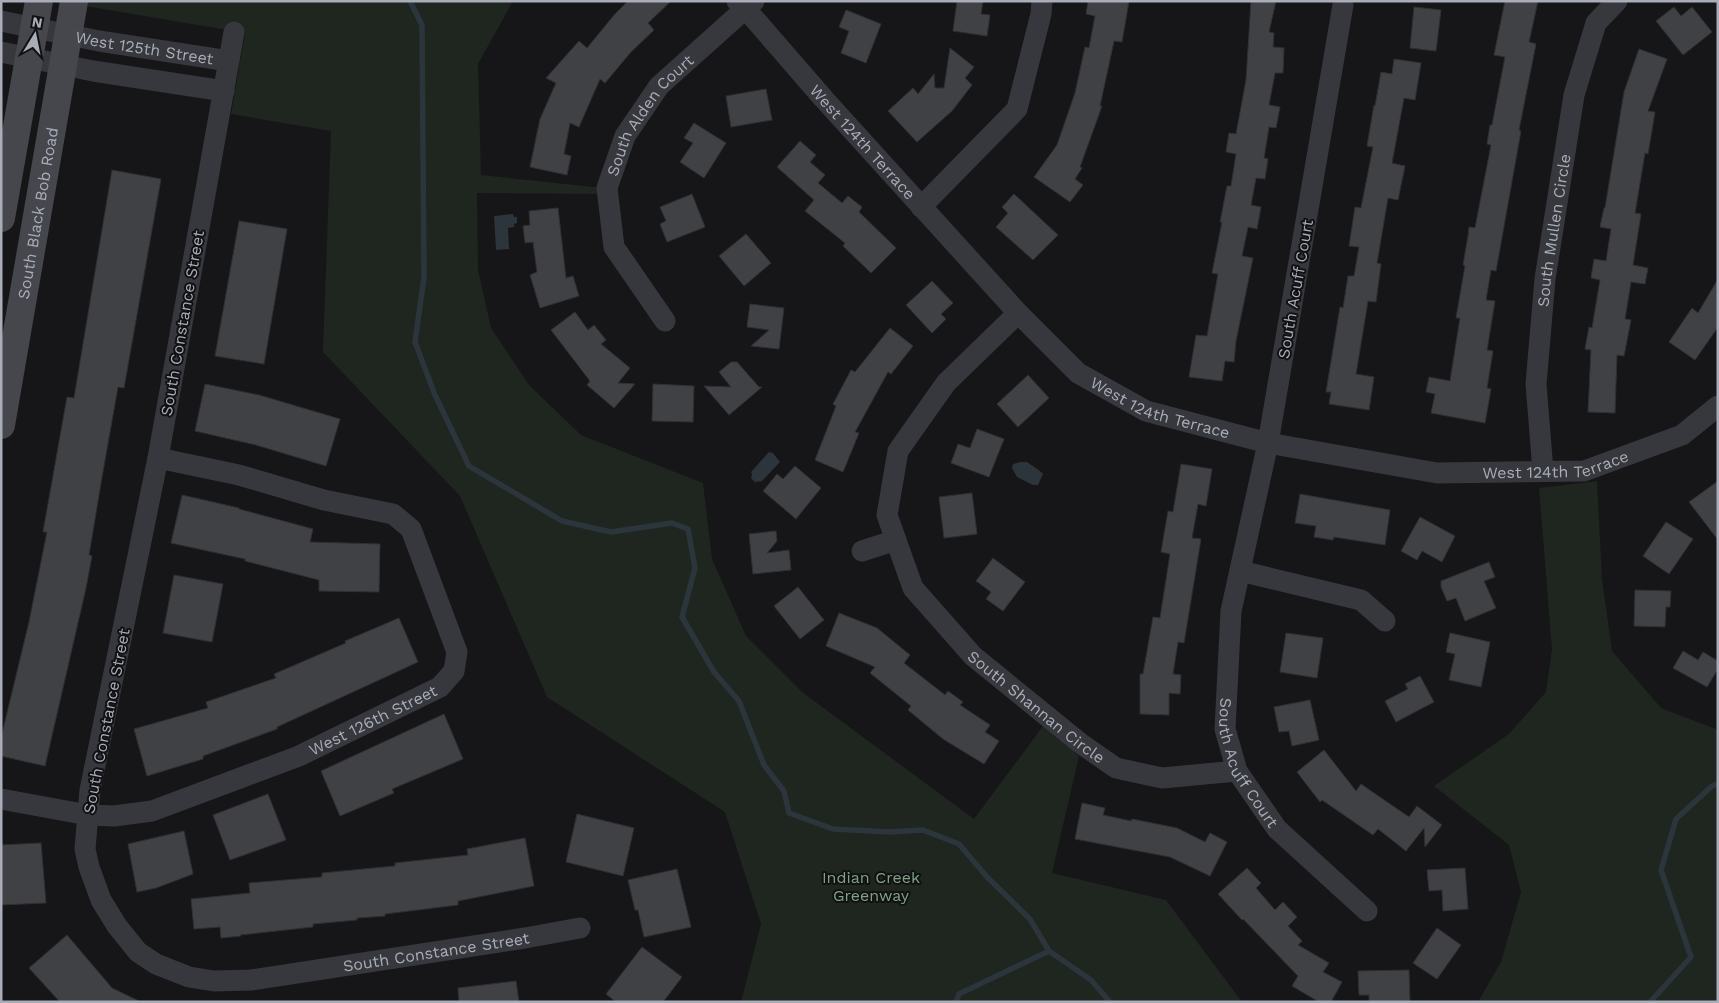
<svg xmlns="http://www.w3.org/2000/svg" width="1719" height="1003" font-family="'Work Sans',sans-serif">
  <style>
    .green { fill: #1e261f }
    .water { fill: #2c353c }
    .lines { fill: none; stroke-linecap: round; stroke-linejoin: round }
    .stream { stroke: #2c353c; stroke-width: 5.5 }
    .building { fill: #404145; stroke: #303034 }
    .minor { stroke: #37383d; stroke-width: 21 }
    .secondary { stroke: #45474d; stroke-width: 28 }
    .labels { text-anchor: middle; stroke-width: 4; stroke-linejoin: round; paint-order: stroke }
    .street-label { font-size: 16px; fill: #a8adb8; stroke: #111113 }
    .park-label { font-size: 16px; fill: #7fa381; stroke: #111113 }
  </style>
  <rect width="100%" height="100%" fill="#161618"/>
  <g class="green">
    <path d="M86,1H513L478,64L481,175L603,188V194L477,193L478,270L491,328L529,385L581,435L703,483L712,559L746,636L802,692L974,819L1043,726L1079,756L1052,873L1166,900L1242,1002H741L761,924L725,812L547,697L460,496L323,352L331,131L231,114L245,33L85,6Z"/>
    <path d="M1597,481L1602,579L1612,651L1661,708L1718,730V1002H1478L1501,962L1521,892L1509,845L1434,786L1509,734L1546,692L1552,649L1539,488Z"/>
  </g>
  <g class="water">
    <path d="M513,214L514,217H517V223L514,224V227L508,228L509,249L496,250L494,216Z"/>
    <path d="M769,452L773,453L780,462L762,481L755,482L751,478L752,475L751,472Z"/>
    <path d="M1021,462H1027C1031,465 1041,471 1043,474L1038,485H1033L1017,477L1012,468L1013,464Z"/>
  </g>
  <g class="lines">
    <g class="stream">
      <path d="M410,1L422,25L424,277L415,342L435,395L469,466L562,521L611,532L672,523L688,529L695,568L682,617L714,672L739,701L764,765L784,791L789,813L833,829L891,832L923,830L959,844L987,877L1030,919L1049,951"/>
      <path d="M956,1002L959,994L1049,951L1091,980L1110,1002"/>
      <path d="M1650,1002L1691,957L1661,870L1676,819L1712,786L1718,784"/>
    </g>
  </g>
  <g class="building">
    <path d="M628,1H671L648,23L654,30L631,52L605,83L600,79L579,127L570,123L564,154L571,156L567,175L530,167L540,119L556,83L546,78L579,41L587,48L615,14Z"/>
    <path d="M957,1H983L981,14L990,15L987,36L953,31Z"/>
    <path d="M1088,1H1129L1122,42L1114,41L1100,106H1102L1080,167L1082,168L1075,179L1083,185L1070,202L1034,177L1057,145L1075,93L1085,47L1089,48L1095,16L1086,14Z"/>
    <path d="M1251,1H1276L1269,32L1274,33L1273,47L1284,48L1283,73H1275L1269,105L1280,107L1276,128L1269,127L1264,158L1268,159L1265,179L1256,178L1251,205L1261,207L1257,229L1248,227L1242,256L1253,258L1236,341L1234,362L1225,361L1222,381L1189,377L1196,335L1207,336L1218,274L1212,273L1222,222H1220L1227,186H1231L1236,154L1226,152L1229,133L1236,134L1246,80Z"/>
    <path d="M1505,1H1538L1529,42L1536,44L1519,130L1521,131L1496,271L1491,270L1486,300L1495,301L1487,350L1493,351L1487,388L1491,389L1485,423L1431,413L1435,394L1426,392L1429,377L1450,381L1460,318H1456L1465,266L1463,265L1468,236L1469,227L1475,228L1491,145L1487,144L1490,125H1492L1505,57L1494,55Z"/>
    <path d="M1414,7L1441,10L1436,51L1410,48Z"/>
    <path d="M1674,7L1681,16L1692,7L1712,32L1683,55L1656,21Z"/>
    <path d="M846,10L881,24L866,63L841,53L849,31L839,27Z"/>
    <path d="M950,48L974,67L965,78L972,85L952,111L917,142L888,111L913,88L918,94L934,74L935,88H944Z"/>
    <path d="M1639,49L1667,59L1648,111L1655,112L1648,154L1645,153L1635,213L1641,214L1633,265L1648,268L1645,284L1631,282L1625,319L1631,320L1624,356L1617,355L1615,413L1588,412L1591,350L1585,349L1589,327L1592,328L1600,280L1591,278L1594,259L1606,261L1611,229L1600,227L1604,208H1605L1624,92Z"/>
    <path d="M1394,59L1421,63L1415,100L1404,98L1392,163L1405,166L1398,200L1388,198L1377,263L1381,264L1376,302L1368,301L1356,374L1374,377L1369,410L1329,404L1331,392H1326L1340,307L1343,308L1348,276H1354L1359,247L1349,246L1355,207L1361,208L1373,147L1367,146L1374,105L1375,106L1381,72L1392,74Z"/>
    <path d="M766,89L772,120L731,127L726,96Z"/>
    <path d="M694,123L726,143L704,178L680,162L693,143L684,138Z"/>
    <path d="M800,141L816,155L810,162L825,175L818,183L842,203L848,196L862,207L859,212L896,248L871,273L843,246L845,243L805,211L814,200L777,167Z"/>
    <path d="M112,170L161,179L124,388L118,387L102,477L89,555L92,556L86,588L45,766L1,756V738L29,622L47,532H43L67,397L74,398Z"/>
    <path d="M692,194L705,227L667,242L660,224L666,221L660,207Z"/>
    <path d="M1014,194L1058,235L1033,260L996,227L1008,213L1002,207Z"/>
    <path d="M558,208L566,278L573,276L579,296L540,308L530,275L537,272L533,242L525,243L523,226L530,225L529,211Z"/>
    <path d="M239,221L287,229L264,364L215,356Z"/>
    <path d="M746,234L771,263L744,286L719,256Z"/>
    <path d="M1718,279V327L1695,360L1669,342L1692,308L1698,313Z"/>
    <path d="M932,281L953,303L941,314L946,319L932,333L906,305Z"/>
    <path d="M750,304L784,308L779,349L751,346L769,330L747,327Z"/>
    <path d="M575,312L588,330L594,325L606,340L601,344L630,368L618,383L635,384L614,408L587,385L590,381L551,330Z"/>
    <path d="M890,328L913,346L891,374L888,372L855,432L859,433L843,472L815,460L836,406L833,404L851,370L855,372Z"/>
    <path d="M731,362H737L759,387H762L729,415L704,386L731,387L719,372Z"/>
    <path d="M1028,375L1049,398L1018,427L997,404Z"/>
    <path d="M205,384L259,395L340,419L326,466L256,445L195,431Z"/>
    <path d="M653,384L694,386L693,422L652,421Z"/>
    <path d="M977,429L1004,439L989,477L951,463L958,444L970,448Z"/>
    <path d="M1181,464L1212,469L1206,506L1198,504L1192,538L1201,539L1184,643L1178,642L1173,674L1181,675L1180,694L1169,693V715L1140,714V674H1143L1153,617L1160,618L1170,554L1161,552L1168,511L1173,512Z"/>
    <path d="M795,466L821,488L796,519L763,491L777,474L783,479Z"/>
    <path d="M1718,481V540L1689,502Z"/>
    <path d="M972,493L977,534L944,538L939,497Z"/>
    <path d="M1300,494L1390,510L1385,545L1334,537L1333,540L1314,537L1316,526L1295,523Z"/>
    <path d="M182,495L239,508V509L313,529L310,542L380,544L379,592L319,591V580L245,561V559L171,543Z"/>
    <path d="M1420,517L1455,536L1442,562L1422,551L1417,560L1401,551Z"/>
    <path d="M1666,522L1693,539L1669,574L1643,556Z"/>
    <path d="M776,531L777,541L767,553L789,550L791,570L753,574L749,534Z"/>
    <path d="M993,558L1025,582L1003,611L986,599L991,592L976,581Z"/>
    <path d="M1489,562L1495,577L1484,581L1496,608L1465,621L1456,598L1447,601L1441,587V581Z"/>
    <path d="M174,575L223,584L212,642L163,633Z"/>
    <path d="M798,587L824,620L800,639L774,606Z"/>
    <path d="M1635,590L1671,591L1670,607H1666L1665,627L1634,626Z"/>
    <path d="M839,613L877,628L910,655L904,663L945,695L948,691L963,702L960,705L990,725L985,732L999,741L984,764L943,739L908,710L911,706L870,673L875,667L826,646Z"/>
    <path d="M399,618L418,662L277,727V729L203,756V759L147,776L134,729L208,708L206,702L276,678L274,674L346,643L345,641Z"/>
    <path d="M1286,633L1323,638L1317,678L1280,672Z"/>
    <path d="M1450,633L1490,642L1481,687L1449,680L1455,654L1446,652Z"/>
    <path d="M1683,651L1698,660L1703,652L1718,661V669L1707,687L1673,668Z"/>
    <path d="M1420,676L1434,702L1396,722L1385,701L1408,689L1405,684Z"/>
    <path d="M1310,700L1319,740L1292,746L1289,731L1279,732L1274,707Z"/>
    <path d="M444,714L463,759L392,789L394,793L340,816L321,771Z"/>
    <path d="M1324,750L1356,791L1361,784L1409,817L1417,806L1442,825L1425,847L1424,828L1406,851L1378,829L1373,835L1322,800L1320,802L1297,772Z"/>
    <path d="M268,794L286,840L230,860L213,815Z"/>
    <path d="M1082,803L1105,808L1103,815L1131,821L1132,819L1177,828L1205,842L1210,833L1227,842L1210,876L1170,857L1075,839Z"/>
    <path d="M577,814L634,828L623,876L566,862Z"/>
    <path d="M184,831L193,874L156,888L137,892L128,844Z"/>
    <path d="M525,838L534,886L458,901V905L385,914V916L357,918V920L313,924V927L240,935L241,936L221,938L220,927L194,929L191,899L250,893L249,883L322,877V873L395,866V863L468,855L467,849Z"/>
    <path d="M41,843L46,903L1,905V845Z"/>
    <path d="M1247,868L1261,883L1256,888L1275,910L1283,902L1297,917L1288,926L1302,941L1298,945L1329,963L1323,972L1342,982L1331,1002H1319L1292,986L1298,976L1243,919L1242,920L1218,894Z"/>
    <path d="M1465,868L1468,909L1443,911L1442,890L1429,891L1427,870Z"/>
    <path d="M677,869L691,927L644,937L638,910H635L628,880Z"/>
    <path d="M1437,928L1461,945L1437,979L1413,963Z"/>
    <path d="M67,935L112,988L141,1002H60L29,968Z"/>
    <path d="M642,947L682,977L663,1002H616L606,994Z"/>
    <path d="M1409,970L1410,1002H1369V995H1359L1358,971Z"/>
    <path d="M516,981L519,1002H459L458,988Z"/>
  </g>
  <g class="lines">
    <g class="minor">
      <path id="s1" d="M737,1L745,8L823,98L1018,313L1078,373L1146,411L1268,443L1437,473L1584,471L1682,435L1718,406"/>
      <path id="s2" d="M1343,5L1268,443L1231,611L1225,729L1237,771L1277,829L1367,911"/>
      <path id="s3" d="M1,21L99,41L229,61"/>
      <path id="s4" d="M234,32L158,458L90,790L85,849L89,867L101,900L117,926L138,952L156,964L189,977L214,981L251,980L525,938L580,928"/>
      <path d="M1,52L93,71L224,91"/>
      <path d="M921,207L1017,109L1041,14L1042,1"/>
      <path id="s5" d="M1018,313L946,383L898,451L887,515L913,588L973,656L1080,743L1116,768L1162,778L1237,771"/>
      <path id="s6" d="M665,321L614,247L607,188L625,136L659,86L754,1"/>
      <path id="s7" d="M1543,471L1536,384L1545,279L1574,95L1596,23L1617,1"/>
      <path d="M862,551L896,540"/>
      <path d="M1240,571L1361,600L1385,621"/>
      <path id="s8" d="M1,799L88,815L114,816L152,811L299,756L440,687L454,671L457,652L411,529L393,514L324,500L239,475L158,458"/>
    </g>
    <g class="secondary">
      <path d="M1,218L39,1"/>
      <path id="s9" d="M1,425L74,1"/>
    </g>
  </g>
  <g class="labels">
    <g class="street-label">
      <text dy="6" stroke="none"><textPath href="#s3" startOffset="146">West 125th Street</textPath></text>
      <text dy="6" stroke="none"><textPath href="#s6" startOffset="235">South Alden Court</textPath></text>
      <text dy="6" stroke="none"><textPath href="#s1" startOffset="189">West 124th Terrace</textPath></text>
      <text dy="6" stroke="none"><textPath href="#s9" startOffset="215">South Black Bob Road</textPath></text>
      <text dy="6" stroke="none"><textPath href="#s7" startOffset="242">South Mullen Circle</textPath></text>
      <text transform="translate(1295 289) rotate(-80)" y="6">South Acuff Court</text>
      <text transform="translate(182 323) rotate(-80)" y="6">South Constance Street</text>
      <text dy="6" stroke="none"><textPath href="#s1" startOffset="595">West 124th Terrace</textPath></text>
      <text dy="6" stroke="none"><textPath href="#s1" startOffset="1000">West 124th Terrace</textPath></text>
      <text dy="6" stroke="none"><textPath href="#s5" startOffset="498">South Shannan Circle</textPath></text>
      <text dy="6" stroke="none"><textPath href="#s8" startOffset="392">West 126th Street</textPath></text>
      <text transform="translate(106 721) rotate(-79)" y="6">South Constance Street</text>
      <text dy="6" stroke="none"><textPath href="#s2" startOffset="774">South Acuff Court</textPath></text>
      <text dy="6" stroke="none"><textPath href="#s4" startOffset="1255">South Constance Street</textPath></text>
    </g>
    <g class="park-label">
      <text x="871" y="883">Indian Creek<tspan x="871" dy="18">Greenway</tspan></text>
    </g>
  </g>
  <rect width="1719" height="1003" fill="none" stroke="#a8adb8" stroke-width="5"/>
  <g transform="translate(35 35) rotate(10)" stroke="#111113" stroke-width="4" paint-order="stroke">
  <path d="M0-4L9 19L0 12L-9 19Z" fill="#a8adb8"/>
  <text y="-8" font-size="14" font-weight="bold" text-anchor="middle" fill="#a8adb8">N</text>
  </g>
</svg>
